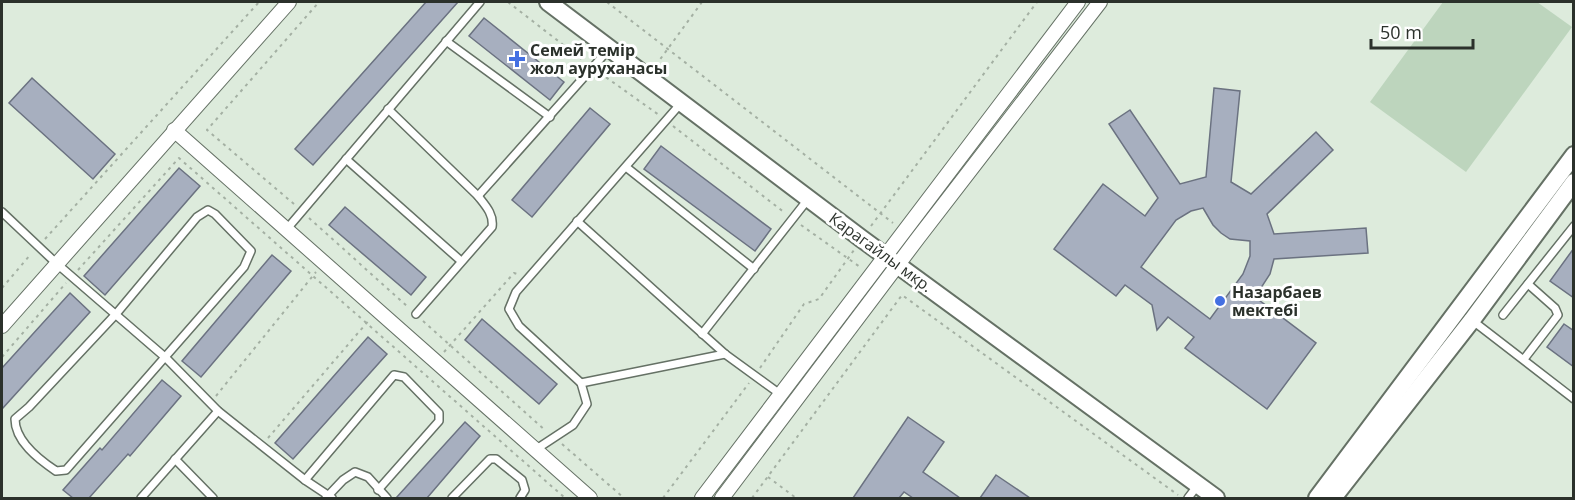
<svg xmlns="http://www.w3.org/2000/svg" width="1575" height="500" font-family="'Open Sans',sans-serif">
  <style>
    .green { fill: #bdd5bd }
    .building { fill: #a7afbf; stroke: #6b7281; stroke-width: 1.5; fill-rule: evenodd }
    .lines { fill: none; stroke-linecap: round; stroke-linejoin: round }
    .service-casing { stroke: #657165; stroke-width: 10 }
    .minor-casing { stroke: #657165; stroke-width: 16 }
    .tertiary-casing { stroke: #657165; stroke-width: 20 }
    .path { stroke: #a4b0a3; stroke-width: 2; stroke-dasharray: 3 4.5; stroke-linecap: butt }
    .service { stroke: #fff; stroke-width: 7 }
    .minor { stroke: #fff; stroke-width: 14 }
    .tertiary { stroke: #fff; stroke-width: 16 }
    .poi-dot { fill: #4470e2; stroke: #fff; stroke-width: 2 }
    .labels { text-anchor: middle; stroke-width: 6; stroke-linejoin: round; paint-order: stroke }
    .poi-label { font-size: 16px; font-weight: bold; fill: #2b312b; stroke: #fff; text-anchor: start }
    .street-label { font-size: 16px; fill: #2b312b; stroke: #fff }
  </style>
  <rect width="100%" height="100%" fill="#ddebdc"/>
  <path class="green" d="M1443,2H1537L1572,27L1466,172L1370,102Z"/>
  <g class="building">
    <path d="M426,2H458L313,165L295,149Z"/>
    <path d="M484,18L564,82L550,100L469,36Z"/>
    <path d="M32,78L115,154L93,179L9,103Z"/>
    <path d="M1214,88L1240,91L1231,182L1251,194L1316,132L1333,150L1267,214L1274,234L1366,228L1368,253L1274,259L1270,274L1255,297L1316,343L1267,409L1185,348L1194,337L1168,317L1157,330L1152,305L1125,285L1116,296L1054,249L1103,184L1145,216L1158,198L1109,124L1130,110L1180,184L1206,177ZM1203,208L1213,225L1221,233L1230,239L1250,241V256L1243,274L1210,319L1141,267L1176,220L1191,211Z"/>
    <path d="M590,108L610,124L532,217L512,200Z"/>
    <path d="M661,146L771,229L755,251L644,169Z"/>
    <path d="M179,168L200,186L105,295L84,276Z"/>
    <path d="M345,207L426,277L411,295L329,225Z"/>
    <path d="M1574,248V298L1550,281Z"/>
    <path d="M272,255L291,271L201,377L182,361Z"/>
    <path d="M70,293L90,312L2,409V368Z"/>
    <path d="M482,319L557,384L539,404L465,340Z"/>
    <path d="M1564,324L1574,331V367L1547,347Z"/>
    <path d="M368,337L387,354L293,459L275,443Z"/>
    <path d="M162,380L181,396L130,456L128,454L89,498H73L63,490L100,448L102,450Z"/>
    <path d="M908,417L944,442L923,472L960,498H913L904,492L899,498H853Z"/>
    <path d="M465,422L480,436L427,498H396Z"/>
    <path d="M996,475L1030,498H980Z"/>
  </g>
  <g class="lines">
    <defs>
      <g id="service">
        <path d="M446,41L550,117"/>
        <path d="M682,102L516,292L509,309L519,326L581,383L725,354"/>
        <path d="M388,109L478,196C485,205 494,214 492,227L416,314"/>
        <path d="M346,159L461,261"/>
        <path d="M626,167L754,269"/>
        <path d="M478,196L610,48"/>
        <path d="M208,210L215,214L251,251L244,267L66,470L56,471C38,459 15,441 15,419L29,407L116,314L197,217Z"/>
        <path d="M2,212L56,263L166,358L218,411L305,480L332,498"/>
        <path d="M577,221L725,354L780,394"/>
        <path d="M286,230L480,2"/>
        <path d="M1503,315L1574,226"/>
        <path d="M1473,321L1574,399"/>
        <path d="M702,334L809,198"/>
        <path d="M1524,359L1558,315L1555,308L1528,284"/>
        <path d="M535,450L573,425L587,404L581,383"/>
        <path d="M175,459L213,498"/>
        <path d="M305,480L394,375L404,377L439,413V421L378,490"/>
        <path d="M141,498L218,411"/>
        <path d="M326,498L343,480L355,472L368,477L387,498"/>
        <path d="M452,498L490,459H496L522,480L525,490L520,498"/>
        <path d="M1188,498L1198,485"/>
      </g>
      <g id="minor">
        <path d="M174,130L590,498"/>
        <path d="M2,326L289,2"/>
        <path d="M702,498L1078,2"/>
        <path d="M722,498L918,238L1100,2"/>
      </g>
      <g id="tertiary">
        <path d="M548,2L862,239L1216,498"/>
        <path d="M1317,498L1574,155"/>
        <path d="M1333,498L1472,320L1574,182"/>
      </g>
    </defs>
    <use href="#service" class="service-casing"/>
    <use href="#minor" class="minor-casing"/>
    <use href="#tertiary" class="tertiary-casing"/>
    <g class="path">
      <path d="M508,2L584,61"/>
      <path d="M607,2L893,223"/>
      <path d="M656,65L702,2"/>
      <path d="M600,73L659,115"/>
      <path d="M673,126L785,213"/>
      <path d="M294,204L207,130L319,2"/>
      <path d="M309,218L408,307"/>
      <path d="M801,225L860,267"/>
      <path d="M871,226L1037,2"/>
      <path d="M45,239L259,2"/>
      <path d="M78,270L179,158L565,498"/>
      <path d="M2,288L31,254"/>
      <path d="M423,321L546,431"/>
      <path d="M444,352L514,273L517,274"/>
      <path d="M2,357L66,283"/>
      <path d="M760,368L804,304L819,299L854,250"/>
      <path d="M216,396L316,272"/>
      <path d="M268,438L370,319"/>
      <path d="M562,444L624,498"/>
      <path d="M768,477L796,498"/>
      <path d="M663,498L749,383"/>
      <path d="M752,498L902,295L1178,495"/>
    </g>
    <use href="#service" class="service"/>
    <use href="#minor" class="minor"/>
    <use href="#tertiary" class="tertiary"/>
  </g>
  <g class="poi-dot">
    <path d="M514 50h6v6h6v6h-6v6h-6v-6h-6v-6h6z"/>
    <circle cx="1220" cy="301" r="6"/>
  </g>
  <g class="labels">
    <g class="poi-label">
      <text x="530" y="56">Семей темір<tspan x="530" dy="18">жол ауруханасы</tspan></text>
      <text x="1232" y="298">Назарбаев<tspan x="1232" dy="18">мектебі</tspan></text>
    </g>
    <g class="street-label">
      <text transform="translate(881 252) rotate(36)" y="6">Карагайлы мкр.</text>
    </g>
  </g>
  <rect width="1575" height="500" fill="none" stroke="#2b312b" stroke-width="6"/>
  <path d="M1371 39v9h102v-9" fill="none" stroke="#2b312b" stroke-width="3"/>
  <text x="1380" y="39" font-size="18" fill="#2b312b" stroke="#ffffff" stroke-width="4.5" paint-order="stroke">50 m</text>
</svg>
